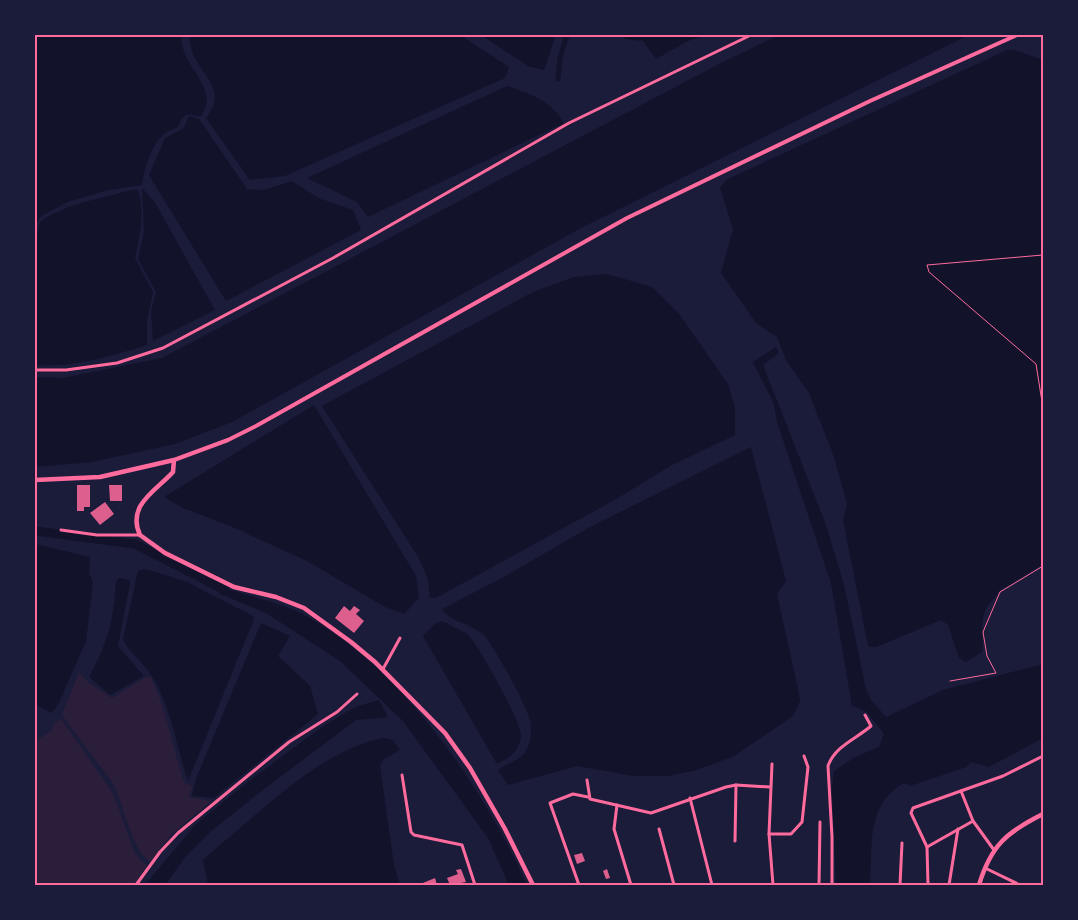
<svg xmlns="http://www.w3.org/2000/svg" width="1078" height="920" font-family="'Source Sans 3',sans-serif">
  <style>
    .green { fill: #2a1e3b }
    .water { fill: #12122b }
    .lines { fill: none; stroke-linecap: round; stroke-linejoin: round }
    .canal { stroke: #12122b; stroke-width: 5 }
    .river { stroke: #12122b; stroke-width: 9 }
    .building { fill: #dd5f8e }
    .path { stroke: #ff6b9d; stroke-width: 1 }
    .minor { stroke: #ff6b9d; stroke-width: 3 }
    .tertiary { stroke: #ff6b9d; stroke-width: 4 }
    .secondary { stroke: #ff6b9d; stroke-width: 4.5 }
    .neatline { fill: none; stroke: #ff6b9d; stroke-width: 2 }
  </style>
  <rect width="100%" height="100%" fill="#1b1b3a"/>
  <g class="green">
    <path d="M79,672L90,684L112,698L146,677H151L162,704L183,780L186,784L193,786L189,797L211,801L171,835L150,862C128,843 126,807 112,782L62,715Z"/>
    <path d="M61,719L113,793L135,854L147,866L134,885H35V742L52,730L55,722Z"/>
  </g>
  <g class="water">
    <path d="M35,35H182C177,65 223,88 201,116C182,114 186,112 177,128C154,132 145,165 142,185L109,190L70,201L41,216L35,226Z"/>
    <path d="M189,35H460L509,67L505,78L285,176L250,180L206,118C229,90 201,76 192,51C190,46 190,40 189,35Z"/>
    <path d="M481,35H556L544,70L528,66Z"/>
    <path d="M624,35H705L688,41L656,59L643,41L625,39Z"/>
    <path d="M779,35H969L581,228L232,422L175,444L92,462L35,467V377L63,378L162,358L719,64Z"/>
    <path d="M1007,50H1015L1043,60V564L999,591C996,598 991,601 987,607C979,621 984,637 982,652L966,662L959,658L948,625L941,620L876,647L868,646L843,520L847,504L834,457L809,393L786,360L777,337L756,323L721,273L733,229L720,188L726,180Z"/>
    <path d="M507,86C531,94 551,101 564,123L368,217L357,202L307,178Z"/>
    <path d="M189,116L199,119L247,189L264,190L292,181L318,198L353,210L361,230L226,301L149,175L165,138L184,128Z"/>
    <path d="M142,188L154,201L215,310L153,341L151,312L156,292L138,259L144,231Z"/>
    <path d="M130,190H138C145,212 140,236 135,258L153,292L147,321V345C112,356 72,368 35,365V242L40,222C68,202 99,200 130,190Z"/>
    <path d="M607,274L652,287L679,314L728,384L735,408V435L670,466L618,498L436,598H430L428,580L420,560L322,406L533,292L574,277Z"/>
    <path d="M776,347L779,353L763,365L826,525L844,585L866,689L871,700L886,717L943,690L1043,664V738L989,767L971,762L966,767L910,786L903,783C865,807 873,846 870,885H836L832,790L834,771L855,757L879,747L884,734L867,712L852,706L831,583L777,422L774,404L753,362Z"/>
    <path d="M314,405L416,576L419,598L404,614L383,606L309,562L235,528L183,508L164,497Z"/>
    <path d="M751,447L786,581L777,594L799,694L800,701L793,716L734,756L697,770L668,776H634L577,766L508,785L498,770C507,763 520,761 526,750C531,743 532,729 530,720C527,706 494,646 484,635C472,624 450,622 442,609L500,579L590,527Z"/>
    <path d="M35,544L90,557L89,573L93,582L86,641L58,705L51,713L35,704Z"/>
    <path d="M146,569L187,582L253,616L254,619L188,781C176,745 171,704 149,672C141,660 129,653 123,639L138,571Z"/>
    <path d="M119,578L129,580L130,583L118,646L144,676L110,695L89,677C109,640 113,622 116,581Z"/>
    <path d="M214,584C246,597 280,601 310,618C404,671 484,789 527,885H509L488,838L403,721L340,661L266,613L220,594Z"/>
    <path d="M442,621C450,625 459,629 467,634C477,642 522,723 521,736C519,751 510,758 497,764L423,636L436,623Z"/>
    <path d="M261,623L290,636L278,656L310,686L318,714L214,798L192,796L195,781Z"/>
    <path d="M379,700L388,717L356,720L268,786L210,832L185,857L165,885H145L196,824L253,778L322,727L355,707Z"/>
    <path d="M382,738L393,740L400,750L384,759L380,766L394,865L400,885H208L203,860L214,850C263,810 319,752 382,738Z"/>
  </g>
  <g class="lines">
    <path class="canal" d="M558,79L560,58L567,35"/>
    <path class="river" d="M35,531L135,544L225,590"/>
  </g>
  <g class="building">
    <path d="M77,485H90V507H84V511H77Z"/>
    <path d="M109,485H122V501H110Z"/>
    <path d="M105,502L114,514L100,525L90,513Z"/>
    <path d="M344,606L350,611L354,606L360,610L356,614L364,621L354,633L335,618Z"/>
    <path d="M582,853L585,861L577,864L574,855Z"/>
    <path d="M461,869L466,882L450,885L447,878L458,874L456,870Z"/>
    <path d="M607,869L610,878L606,879L603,871Z"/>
    <path d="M435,878L437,885H418Z"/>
  </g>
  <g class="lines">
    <g class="path">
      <path d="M1043,255L927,265L929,272L1036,364L1043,408"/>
      <path d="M950,681L996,673L987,656L983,632L1000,592L1043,566"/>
    </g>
    <g class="minor">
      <path d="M35,370H66L117,363L163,348L333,258L569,123L751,35"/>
      <path d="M61,530L97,535H140"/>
      <path d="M383,669L400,638"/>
      <path d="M772,764L769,834L773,885"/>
      <path d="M402,775L411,832L414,835L462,845L475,885"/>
      <path d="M587,780L590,799L651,813L726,787L736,785L770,787"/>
      <path d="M961,791L973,821L994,850"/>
      <path d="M690,798L712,885"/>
      <path d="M617,805L614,829L631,885"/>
      <path d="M659,829L674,885"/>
      <path d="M769,834H791L802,822L808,767L804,756"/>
      <path d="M735,841L736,785"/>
      <path d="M927,847L973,821"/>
      <path d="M985,868L1020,885"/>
      <path d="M136,885L160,852L178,833L289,742L337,712L357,694"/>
      <path d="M579,885L550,803L573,794L588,797"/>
      <path d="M819,885L820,822"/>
      <path d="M832,885V837L828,766C835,746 856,739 871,726L865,715"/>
      <path d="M900,885L902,843"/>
      <path d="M928,885L927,847L911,813L913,808L1003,776L1043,756"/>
      <path d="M949,885L958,829"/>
    </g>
    <path class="tertiary" d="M174,460L228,440L256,426L627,218L870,101L1017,35"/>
    <g class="secondary">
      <path d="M35,480L100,477L174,460L173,472C157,490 126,505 140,535L165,553L234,587L276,597L304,608L351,642L375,662L445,733L470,768L505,829L533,885"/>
      <path d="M979,885C991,845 1007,832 1043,814"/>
    </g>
  </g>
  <rect width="1078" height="920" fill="none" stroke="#1b1b3a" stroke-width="72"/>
  <rect x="36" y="36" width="1006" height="848" class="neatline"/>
</svg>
